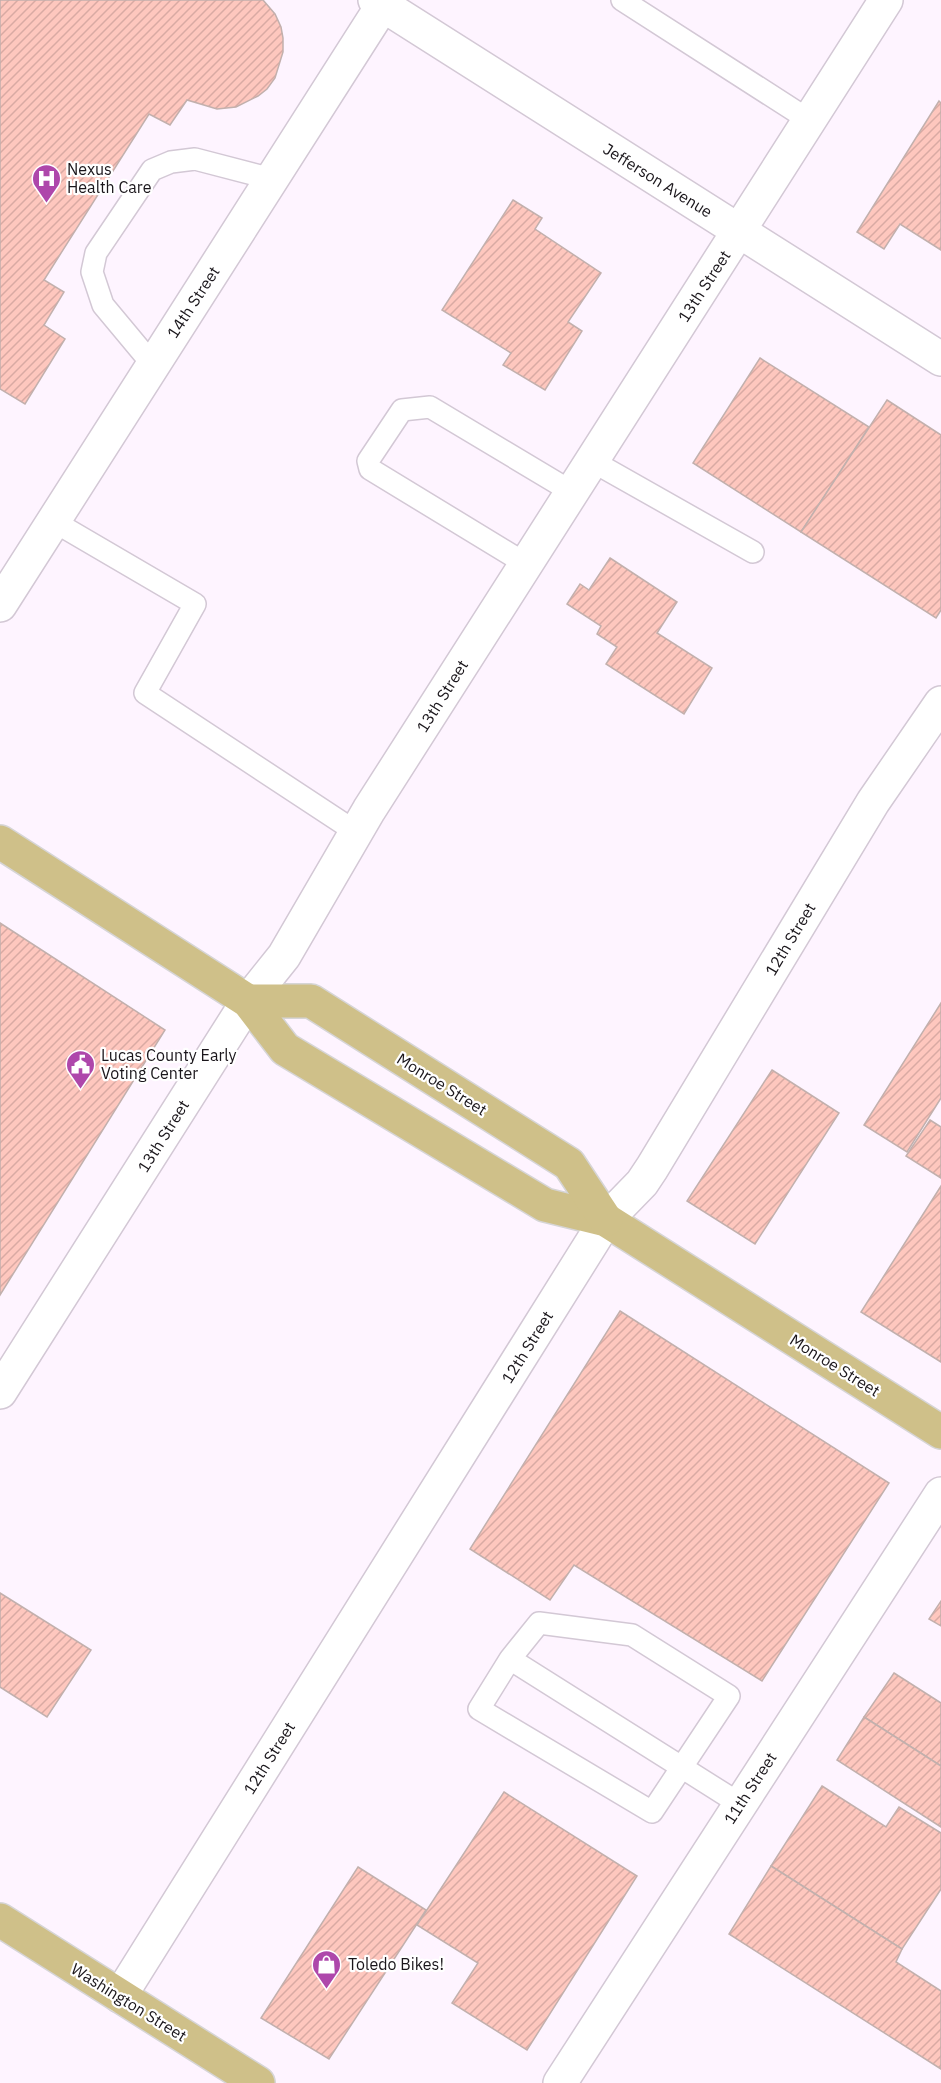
<svg xmlns="http://www.w3.org/2000/svg" width="941" height="2083" font-family="'IBM Plex Sans',sans-serif">
  <style>
    .building { fill: url(#building-hatch); stroke: #c2b0ad; stroke-width: 1.5 }
    .lines { fill: none; stroke-linecap: round; stroke-linejoin: round }
    .lane-casing { stroke: #d3c8d5; stroke-width: 24 }
    .street-casing { stroke: #d3c8d5; stroke-width: 36 }
    .secondary-casing { stroke: #d3c8d5; stroke-width: 36 }
    .primary-casing { stroke: #d6d5d6; stroke-width: 36 }
    .lane { stroke: #fff; stroke-width: 21 }
    .street { stroke: #fff; stroke-width: 33 }
    .secondary { stroke: #fff; stroke-width: 33 }
    .primary { stroke: #cfc089; stroke-width: 33 }
    .labels { text-anchor: middle; stroke-width: 4.5; stroke-linejoin: round; paint-order: stroke }
    .poi-label { font-size: 16px; fill: #1a161b; stroke: #fff; text-anchor: start }
    .street-label { font-size: 16px; fill: #1a161b; stroke: #fff }
  </style>
  <defs>
    <pattern id="building-hatch" width="6" height="6" patternUnits="userSpaceOnUse" patternTransform="scale(1.5)"><rect width="6" height="6" fill="#fec7be"/><path d="M-1 1l2-2M0 6l6-6M5 7l2-2" fill="none" stroke="#d9aaa3"/></pattern>
  </defs>
  <rect width="100%" height="100%" fill="#fef4ff"/>
  <g class="building">
    <path d="M0,0H263L275,14L281,27L283,38V52L275,78L267,89L258,96L236,107L217,109L187,100L170,125L149,114L44,280L64,292L44,325L65,339L25,404L0,389Z"/>
    <path d="M939,101L941,103V250L900,224L884,249L857,232Z"/>
    <path d="M513,200L542,218L535,229L601,273L568,322L582,331L545,390L503,365L511,353L442,310Z"/>
    <path d="M760,358L869,427L801,532L693,463Z"/>
    <path d="M887,400L941,435V610L936,618L801,532Z"/>
    <path d="M610,558L677,602L657,633L712,668L684,714L606,664L617,647L597,634L601,626L567,604L580,584L589,590Z"/>
    <path d="M0,923L165,1030L0,1295Z"/>
    <path d="M941,1003V1098L907,1152L864,1125Z"/>
    <path d="M772,1070L839,1113L755,1244L687,1201Z"/>
    <path d="M930,1120L941,1127V1178L906,1156Z"/>
    <path d="M941,1186V1362L861,1312Z"/>
    <path d="M620,1311L889,1483L762,1681L574,1565L550,1600L470,1549Z"/>
    <path d="M0,1593L91,1650L47,1717L0,1687Z"/>
    <path d="M941,1601V1626L929,1619Z"/>
    <path d="M894,1673L941,1703V1766L864,1717Z"/>
    <path d="M864,1717L941,1766V1827L837,1760Z"/>
    <path d="M822,1786L886,1827L899,1807L941,1833V1889L902,1949L771,1866Z"/>
    <path d="M504,1792L637,1876L527,2050L452,2003L478,1963L417,1925Z"/>
    <path d="M771,1866L902,1949L896,1962L941,1991V2069L729,1934Z"/>
    <path d="M358,1867L426,1910L329,2059L261,2018Z"/>
  </g>
  <g class="lines">
    <defs>
      <g id="lane">
        <path d="M622,0L809,120"/>
        <path d="M153,365L103,305L92,272L96,253L152,170L171,162L195,159L272,179"/>
        <path d="M592,461L753,552"/>
        <path d="M53,521L195,604L145,693L356,832"/>
        <path d="M526,564L370,469L368,461L402,410L430,407L572,492"/>
        <path d="M510,1659L539,1623L632,1635L729,1696L652,1812L479,1709L510,1659L740,1804"/>
      </g>
      <g id="street">
        <path d="M0,1392L248,1001L284,956L369,810L886,0"/>
        <path d="M120,1996L606,1220L642,1183L652,1168L873,802L941,703"/>
      </g>
      <g id="secondary">
        <path d="M375,0L941,359"/>
        <path d="M0,605L386,0"/>
        <path d="M560,2083L941,1494"/>
      </g>
      <g id="primary">
        <path d="M0,842L248,1001L285,1049L545,1205L606,1220L941,1432"/>
        <path d="M248,1001H311L569,1164L606,1220"/>
        <path d="M0,1920L258,2083"/>
      </g>
    </defs>
    <use href="#lane" class="lane-casing"/>
    <use href="#street" class="street-casing"/>
    <use href="#secondary" class="secondary-casing"/>
    <use href="#primary" class="primary-casing"/>
    <use href="#lane" class="lane"/>
    <use href="#street" class="street"/>
    <use href="#secondary" class="secondary"/>
    <use href="#primary" class="primary"/>
  </g>
  <defs>
    <symbol id="hospital-pin" viewBox="-11 -11 22 30"><path d="M0 17L-7.5 6A9.5 9.5 0 1 1 7.5 6Z" fill="#ae47ab" stroke="#fff"/><path d="M-5-5h3v3.5h4V-5h3V5h-3V1.5h-4V5h-3Z" fill="#fff"/></symbol>
    <symbol id="civic-pin" viewBox="-11 -11 22 30"><path d="M0 17L-7.5 6A9.5 9.5 0 1 1 7.5 6Z" fill="#ae47ab" stroke="#fff"/><path d="M-.6-6.5H3V-4.5H.6V-3L4-1V1h2V6H-6V1h2V-1L-.6-3ZM-1.2 2.5V6h2.4V2.5Z" fill="#fff"/></symbol>
    <symbol id="shop-pin" viewBox="-11 -11 22 30"><path d="M0 17L-7.5 6A9.5 9.5 0 1 1 7.5 6Z" fill="#ae47ab" stroke="#fff"/><path d="M-5-2.5h2.3a2.7 3.5 0 0 1 5.4 0H5L5.5 6h-11ZM-1.5-2.5h3a1.5 2.3 0 0 0-3 0Z" fill="#fff"/></symbol>
  </defs>
  <g fill-rule="evenodd">
    <use href="#hospital-pin" x="30" y="162" width="33" height="45"/>
    <use href="#civic-pin" x="64" y="1048" width="33" height="45"/>
    <use href="#shop-pin" x="310" y="1948" width="33" height="45"/>
  </g>
  <g class="labels">
    <g class="poi-label">
      <text x="67" y="175">Nexus<tspan x="67" dy="18">Health Care</tspan></text>
      <text x="101" y="1061">Lucas County Early<tspan x="101" dy="18">Voting Center</tspan></text>
      <text x="348" y="1970">Toledo Bikes!</text>
    </g>
    <g class="street-label">
      <text transform="translate(658 180) rotate(32)" y="6">Jefferson Avenue</text>
      <text transform="translate(704 286) rotate(-57)" y="6">13th Street</text>
      <text transform="translate(193 302) rotate(-57)" y="6">14th Street</text>
      <text transform="translate(442 696) rotate(-58)" y="6">13th Street</text>
      <text transform="translate(790 939) rotate(-59)" y="6">12th Street</text>
      <text transform="translate(442 1084) rotate(32)" y="6">Monroe Street</text>
      <text transform="translate(163 1136) rotate(-58)" y="6">13th Street</text>
      <text transform="translate(527 1347) rotate(-58)" y="6">12th Street</text>
      <text transform="translate(835 1365) rotate(32)" y="6">Monroe Street</text>
      <text transform="translate(269 1758) rotate(-58)" y="6">12th Street</text>
      <text transform="translate(750 1788) rotate(-57)" y="6">11th Street</text>
      <text transform="translate(129 2002) rotate(32)" y="6">Washington Street</text>
    </g>
  </g>
</svg>
